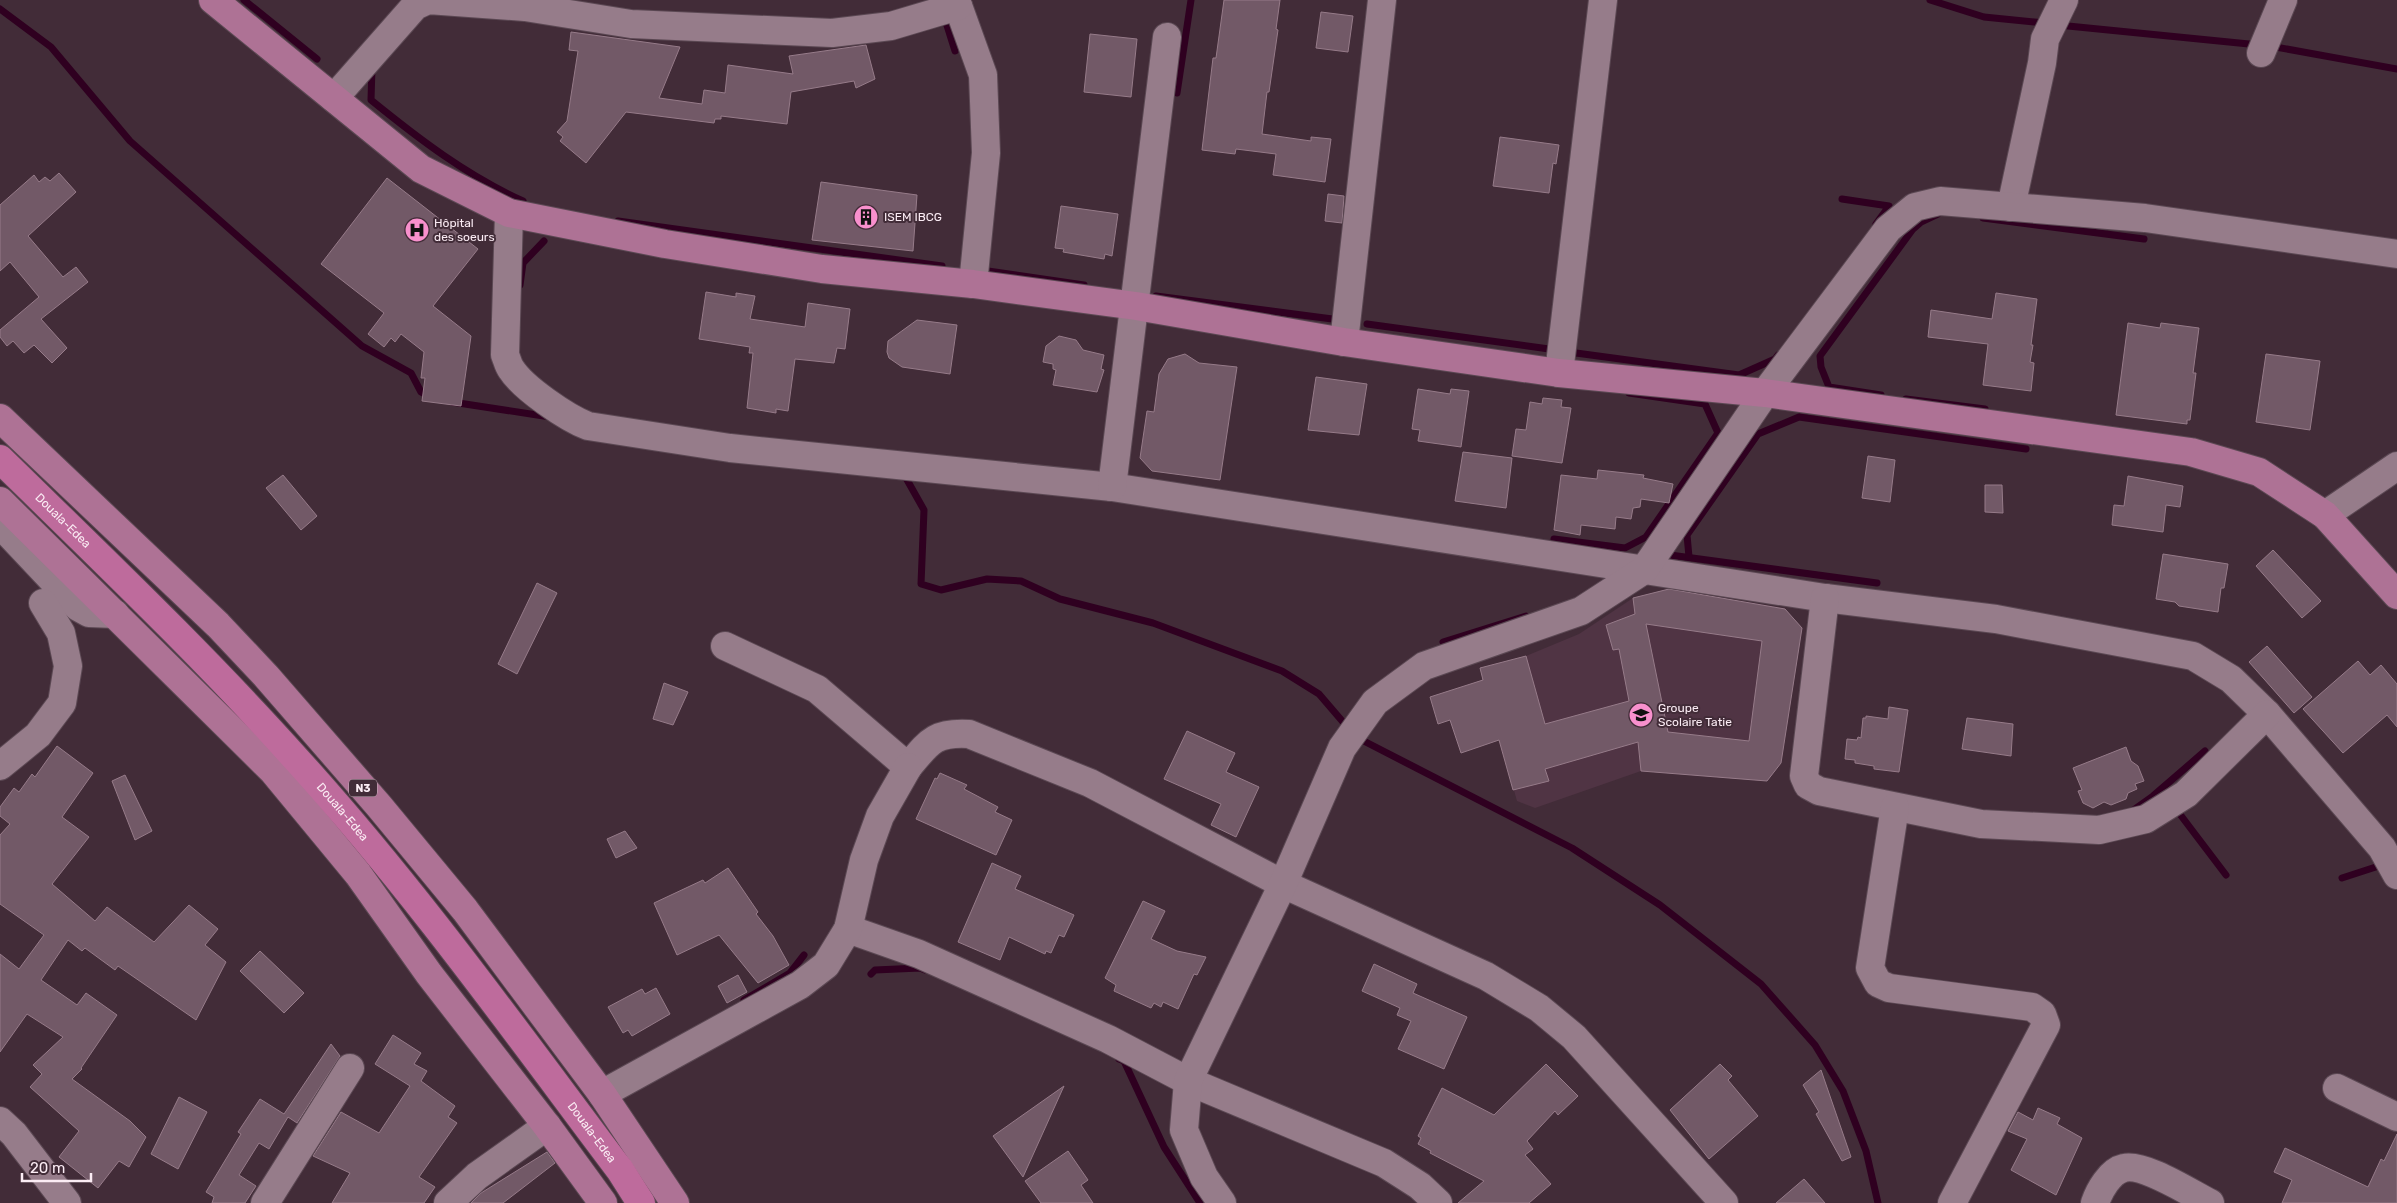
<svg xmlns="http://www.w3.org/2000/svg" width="2397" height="1203" font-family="Rubik,sans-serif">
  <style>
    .built { fill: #503444 }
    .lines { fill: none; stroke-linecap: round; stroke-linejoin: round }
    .stream { stroke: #2f0020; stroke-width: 7 }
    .building { fill: #725967; stroke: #967b89; fill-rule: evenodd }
    .minor-casing { stroke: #5b4853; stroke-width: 30 }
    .major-casing { stroke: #5b4853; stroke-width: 30 }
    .highway-casing { stroke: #5b4853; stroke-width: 30 }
    .minor { stroke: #967c8a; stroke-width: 28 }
    .major { stroke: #ae7295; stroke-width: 28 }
    .highway { stroke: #be6b9c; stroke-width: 28 }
    .labels { text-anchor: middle; stroke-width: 4; stroke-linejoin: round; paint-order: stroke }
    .shield { fill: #422c38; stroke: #c4b2bc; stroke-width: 1 }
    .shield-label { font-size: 11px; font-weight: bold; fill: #fbecf4 }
    .poi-label { font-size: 12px; fill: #fbecf4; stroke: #422c38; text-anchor: start }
    .street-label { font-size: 12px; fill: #fbecf4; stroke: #422c38 }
  </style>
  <rect width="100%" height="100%" fill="#422c38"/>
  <path class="built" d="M1670,589L1785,609L1802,628L1781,763L1767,781L1641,771L1535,808L1517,801L1480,668L1526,656L1579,634L1633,598Z"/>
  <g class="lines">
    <g class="stream">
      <path d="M244,0L317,59"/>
      <path d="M1930,0L1984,17L2045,23"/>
      <path d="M0,9L51,47L130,141L362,346L411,373L421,392L430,397"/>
      <path d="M944,16L955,51"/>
      <path d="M2058,25L2259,45"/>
      <path d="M2270,46L2397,69"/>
      <path d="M372,67L371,100C419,139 466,175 523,201"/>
      <path d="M1177,93L1191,0"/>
      <path d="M1842,199L1889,206L1876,224"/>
      <path d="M1983,218L2144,239"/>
      <path d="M618,221L942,266"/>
      <path d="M981,270L1084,285"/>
      <path d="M520,285L523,263L544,241"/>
      <path d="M1156,296L1340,320"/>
      <path d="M1367,324L1549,349"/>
      <path d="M1576,353L1739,375L1775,359L1778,355"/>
      <path d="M1881,395L1829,387L1821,367L1820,356L1913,229L1921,222L1938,214"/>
      <path d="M1906,399L1985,409"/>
      <path d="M452,402L550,417"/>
      <path d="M901,476L906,478L924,510L921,584L941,590L987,579L1021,581L1060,599L1153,623L1282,671L1319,694L1349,729"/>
      <path d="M1554,539L1625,548L1646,537L1718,433L1705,404L1629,393"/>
      <path d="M1670,555L1877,583"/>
      <path d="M1689,557L1687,535L1758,434L1799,417L2026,449"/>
      <path d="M1443,642L1526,616"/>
      <path d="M1356,737L1572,848L1660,905L1761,984L1815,1045L1843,1091L1866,1151L1878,1203"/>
      <path d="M2132,811L2153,796L2205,751"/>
      <path d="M2179,813L2226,875"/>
      <path d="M2342,878L2385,864"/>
      <path d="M871,974L875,970L920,968L925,970"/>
      <path d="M744,1000L790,973L804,955"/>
      <path d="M1119,1059L1124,1061L1164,1147L1200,1203"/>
    </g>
  </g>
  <g class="building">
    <path d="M1224,0H1280L1276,29L1278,30L1269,92H1267L1262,134L1311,141V137L1331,139L1325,182L1273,175L1276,154L1236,149L1235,154L1202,150L1213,58H1216Z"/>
    <path d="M1321,12L1353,16L1348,52L1316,48Z"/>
    <path d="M571,32L680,47L659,98L702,104L704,90L725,93L728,65L793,74L789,56L866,45L875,79L856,88L854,81L791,92L787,124L721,116V119H715L714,123L626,112L586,163L560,141L563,137L557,132L567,121L578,51L569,50Z"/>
    <path d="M1090,34L1137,39L1131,97L1084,92Z"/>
    <path d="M1500,137L1559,145L1556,164L1553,163L1549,193L1493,186Z"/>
    <path d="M59,173L76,192L28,236L63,277L76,267L88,282L41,319L67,348L52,363L34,345L24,353L13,341L7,346L0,337V330L39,297L10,262L0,271V205L34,175L39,182L45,177L50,181Z"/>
    <path d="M387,178L478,249L433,306L471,336L461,406L422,401L425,378H421L424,352L401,334L395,342L391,338L384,347L368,334L384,313L321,264Z"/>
    <path d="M821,182L917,195L913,251L812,240Z"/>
    <path d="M1328,194L1344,196L1342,223L1325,221Z"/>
    <path d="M1061,206L1118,214L1112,256L1105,254L1104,259L1063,252L1064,249L1055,248Z"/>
    <path d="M706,292L736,297V293L755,296L750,319L805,327L808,303L850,309L845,349L837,348L834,363L795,359L788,411L776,409V413L747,408L753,353H749L750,347L699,339Z"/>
    <path d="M1996,293L2037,299L2031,345H2033L2030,362L2034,363L2031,391L1983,385L1988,344L1928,337L1931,310L1992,319Z"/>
    <path d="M917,320L957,325L950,374L902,367L889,358L887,352L888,341Z"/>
    <path d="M2128,323L2160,328L2161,323L2199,328L2193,373H2196L2190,420H2187V424L2116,415Z"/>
    <path d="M1059,336L1076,340L1083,350L1104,355L1101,369L1104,370L1097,392L1053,385L1056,370L1053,369V364L1043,362L1046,346Z"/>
    <path d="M1185,354L1199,363L1237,367L1220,480L1152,471L1140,458L1147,411L1154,412L1159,374L1168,359Z"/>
    <path d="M2266,354L2320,361L2310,430L2256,422Z"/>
    <path d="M1316,377L1367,384L1359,435L1308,430Z"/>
    <path d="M1418,389L1450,394L1451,389L1469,391L1461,447L1418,441L1420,430L1412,429Z"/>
    <path d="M1543,398L1562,400L1561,407L1571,408L1562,463L1512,456L1516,429L1526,430L1530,402L1542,404Z"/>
    <path d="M1463,452L1512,458L1506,508L1455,501Z"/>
    <path d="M1868,456L1895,460L1890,502L1862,498Z"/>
    <path d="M1598,470L1644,475L1643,478L1673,484L1669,503L1641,499L1640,507L1633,508L1631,519L1616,517L1615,529L1581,525L1580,535L1554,530L1561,475L1597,479Z"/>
    <path d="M283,475L317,516L301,530L266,488Z"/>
    <path d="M2128,476L2183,486L2180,507L2166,505L2163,532L2112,525L2114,505L2124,506Z"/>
    <path d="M1985,485H2002L2003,513L1985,512Z"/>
    <path d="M2273,550L2321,601L2302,618L2256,566Z"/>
    <path d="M2163,554L2228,564L2224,588H2221L2218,612L2179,606L2175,602L2156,599Z"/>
    <path d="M537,583L557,593L517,674L498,664Z"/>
    <path d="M1669,589L1785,609L1802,628L1781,763L1767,781L1641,771L1638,742L1545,769L1549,781L1513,790L1499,740L1461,753L1450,720L1438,724L1430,697L1483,680L1480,668L1526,656L1545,724L1629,701L1619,649L1613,650L1606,625L1635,614L1633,598ZM1646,624L1762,641L1749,741L1668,732Z"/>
    <path d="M2267,646L2312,697L2294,713L2249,662Z"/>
    <path d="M2358,661L2370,675L2381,665L2397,684V727L2387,715L2343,753L2303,709Z"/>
    <path d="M664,683L688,692L673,725L653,719Z"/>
    <path d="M1889,707L1908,710L1899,772L1874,769V766L1855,763V760L1845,759L1847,739L1857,740L1858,737L1861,738L1863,718H1866V716L1888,719Z"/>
    <path d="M1967,718L2013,724L2011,756L1962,749Z"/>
    <path d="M1187,731L1235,753L1226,772L1259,787L1236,837L1211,825L1221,804L1164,779Z"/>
    <path d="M57,746L93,773L62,817L89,837L52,884L95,921L107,907L154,942L189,905L218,929L205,945L226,962L196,1020L118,966L115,970L85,948L82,951L68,940L41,980L77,1005L86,993L117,1015L81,1068L82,1069L72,1079L130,1121L146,1137L129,1167L119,1161L98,1188L59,1157L79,1131L30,1087L42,1074L33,1065L63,1037L27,1014L0,1052V954L19,969L44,935L0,904V835L10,824L0,816V807L14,788L19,792L32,774L35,777Z"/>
    <path d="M2126,747L2131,761L2138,766L2144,781L2135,784L2137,789L2128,793L2126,799L2111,805L2104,802L2093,808L2083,803L2078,791L2082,790L2073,768Z"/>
    <path d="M940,773L967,785L964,789L998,807L995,812L1012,820L996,855L916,819L935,778L937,779Z"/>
    <path d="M125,775L152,831L135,840L112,781Z"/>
    <path d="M625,831L637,848L616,858L607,839Z"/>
    <path d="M992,863L1021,876L1015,889L1074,915L1064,937L1059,935L1051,953L1046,951L1045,954L1009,937L1000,960L958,942Z"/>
    <path d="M728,868L758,912L756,914L773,936L789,965L758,983L719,935L677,955L654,903L703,880L705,883Z"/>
    <path d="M1143,901L1165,911L1151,939L1177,951L1206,957L1197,975L1194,974L1178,1009L1163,1002L1161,1007L1154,1003L1151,1008L1114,991L1116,985L1105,978Z"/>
    <path d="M260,951L304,993L284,1013L240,971Z"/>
    <path d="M1374,964L1417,984L1413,993L1467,1017L1444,1069L1398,1049L1411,1021L1397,1015L1400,1008L1362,991Z"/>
    <path d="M738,975L747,992L727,1003L718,986Z"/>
    <path d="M656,988L670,1014L632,1036L628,1030L623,1033L608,1007L642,989L645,994Z"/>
    <path d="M393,1035L421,1053L414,1064L427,1071L421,1081L455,1106L448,1117L457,1123L419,1177L435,1187L424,1203H332L350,1173L313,1156L341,1112L379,1133L410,1086L375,1064Z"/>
    <path d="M331,1044L340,1056L297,1123L288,1117L269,1149L259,1143L239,1175L256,1186L245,1203H212L214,1197L206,1192L241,1134L238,1132L260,1099L284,1114Z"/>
    <path d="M1546,1064L1578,1096L1558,1115L1555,1111L1527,1141L1533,1149L1525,1155L1551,1184L1529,1203H1458L1484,1181L1430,1153L1431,1151L1418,1144L1421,1138L1418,1136L1442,1088L1494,1115Z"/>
    <path d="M1720,1064L1732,1076L1728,1080L1758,1116L1709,1159L1670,1110Z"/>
    <path d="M1821,1070L1851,1157L1842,1161L1816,1114L1819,1112L1803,1085Z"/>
    <path d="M1064,1086L1023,1177L993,1136Z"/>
    <path d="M179,1097L207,1112L178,1169L151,1154Z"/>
    <path d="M2038,1108L2060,1118L2057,1124L2082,1138L2056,1195L2011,1170L2027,1139L2008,1131L2018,1112L2033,1120Z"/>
    <path d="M2397,1134V1203H2282L2292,1180L2274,1172L2285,1148L2368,1187L2381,1159L2384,1161Z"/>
    <path d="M1068,1151L1088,1180L1081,1185L1093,1203H1041L1025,1181Z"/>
    <path d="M547,1152L555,1163L503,1203H471L481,1193Z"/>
    <path d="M1804,1179L1825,1203H1776Z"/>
  </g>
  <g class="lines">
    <defs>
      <g id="minor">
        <path d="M956,0L983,75L986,153L973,284"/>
        <path d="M2261,53L2283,0"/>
        <path d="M334,98L415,6L428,0L525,7L631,24L832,33L891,26L958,6"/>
        <path d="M2011,207L2042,63L2045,39L2064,0"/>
        <path d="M509,213L505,355C507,359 508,365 511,369C523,388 567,418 588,426L730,448L1112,487L1825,598L1996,619L2193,656L2231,679L2267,714L2382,848L2397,875"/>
        <path d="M1344,342L1382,0"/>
        <path d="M1559,373L1603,0"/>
        <path d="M1112,487L1167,37"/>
        <path d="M2325,515L2397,466"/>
        <path d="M0,524L78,607L89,613L115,614"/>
        <path d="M1825,598L1804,776L1808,785L1819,791L1981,824L2099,830L2146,819L2186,794L2267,714"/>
        <path d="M725,646L817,689L908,767C929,742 934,732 969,734L1090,783L1283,884L1486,976L1539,1008L1574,1037L1724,1203"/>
        <path d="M0,766L38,735L62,703L68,666L61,633L43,603"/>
        <path d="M1895,807L1870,968L1878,983L1889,988L2032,1007L2042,1014L2046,1025L1952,1203"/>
        <path d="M848,929L919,954L1108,1039L1188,1081L1384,1163L1420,1186L1438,1203"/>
        <path d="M2337,1088L2397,1117"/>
        <path d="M602,1094L800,985L826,965L848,929L864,860L880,816L908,767"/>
        <path d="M0,1121L14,1134L67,1203"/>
        <path d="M265,1203L350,1068"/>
        <path d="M448,1203L477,1176L547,1126"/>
        <path d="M1222,1203L1204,1177L1184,1130L1188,1081L1283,884L1342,748L1375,702L1424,666L1581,611L1644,570L1765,393L1888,229L1915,207L1940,201L2145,218L2397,254"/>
        <path d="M2095,1203C2099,1191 2110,1171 2124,1168C2144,1163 2190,1193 2210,1203"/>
      </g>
      <g id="major">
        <path d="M213,0L421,169L509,213L665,244L822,269L973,284L1136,306L1344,342L1559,373L1765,393L2191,452L2259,472L2325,515L2397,595"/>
        <path d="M0,418L218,625L266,676L379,806L465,910L602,1094L675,1203"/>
        <path d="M0,501L273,771L358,874L429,974L547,1126L603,1203"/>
      </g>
      <g id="highway">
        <path id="s1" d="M0,459C101,558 203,655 297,760C414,889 516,1032 620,1170L641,1203"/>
      </g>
    </defs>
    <use href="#minor" class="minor-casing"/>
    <use href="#major" class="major-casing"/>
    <use href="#highway" class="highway-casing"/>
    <use href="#minor" class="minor"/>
    <use href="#major" class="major"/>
    <use href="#highway" class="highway"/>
  </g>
  <defs>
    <symbol id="building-disc" viewBox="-11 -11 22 22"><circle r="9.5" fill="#f890cd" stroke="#422c38"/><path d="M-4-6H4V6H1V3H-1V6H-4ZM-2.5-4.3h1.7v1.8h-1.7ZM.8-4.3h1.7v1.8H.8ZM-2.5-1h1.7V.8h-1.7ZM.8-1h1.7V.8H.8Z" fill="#111"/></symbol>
    <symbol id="hospital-disc" viewBox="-11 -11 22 22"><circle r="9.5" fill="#f890cd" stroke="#422c38"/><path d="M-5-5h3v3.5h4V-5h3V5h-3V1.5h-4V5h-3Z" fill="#111"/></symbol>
    <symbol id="school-disc" viewBox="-11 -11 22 22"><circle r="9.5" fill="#f890cd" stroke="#422c38"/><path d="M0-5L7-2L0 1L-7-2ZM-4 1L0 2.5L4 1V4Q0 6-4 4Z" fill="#111"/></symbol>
  </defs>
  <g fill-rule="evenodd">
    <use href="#building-disc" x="852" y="203" width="28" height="28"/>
    <use href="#hospital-disc" x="403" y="216" width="28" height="28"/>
    <use href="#school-disc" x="1627" y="701" width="28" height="28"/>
  </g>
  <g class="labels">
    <rect class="shield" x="349" y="779.5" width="28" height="17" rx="4"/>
    <g class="shield-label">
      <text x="363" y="792">N3</text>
    </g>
    <g class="poi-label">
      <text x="884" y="221">ISEM IBCG</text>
      <text x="434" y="227">Hôpital<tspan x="434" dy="14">des soeurs</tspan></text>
      <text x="1658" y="712">Groupe<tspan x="1658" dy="14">Scolaire Tatie</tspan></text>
    </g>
    <g class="street-label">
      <text dy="4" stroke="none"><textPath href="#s1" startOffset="88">Douala-Edea</textPath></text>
      <text dy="4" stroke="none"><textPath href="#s1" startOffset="492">Douala-Edea</textPath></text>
      <text dy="4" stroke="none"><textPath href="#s1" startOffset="898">Douala-Edea</textPath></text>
    </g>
  </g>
  <path d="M22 1173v8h69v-8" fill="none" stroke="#fbecf4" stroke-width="2.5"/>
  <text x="30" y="1173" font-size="15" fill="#fbecf4" stroke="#422c38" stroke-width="4" paint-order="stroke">20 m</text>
</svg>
